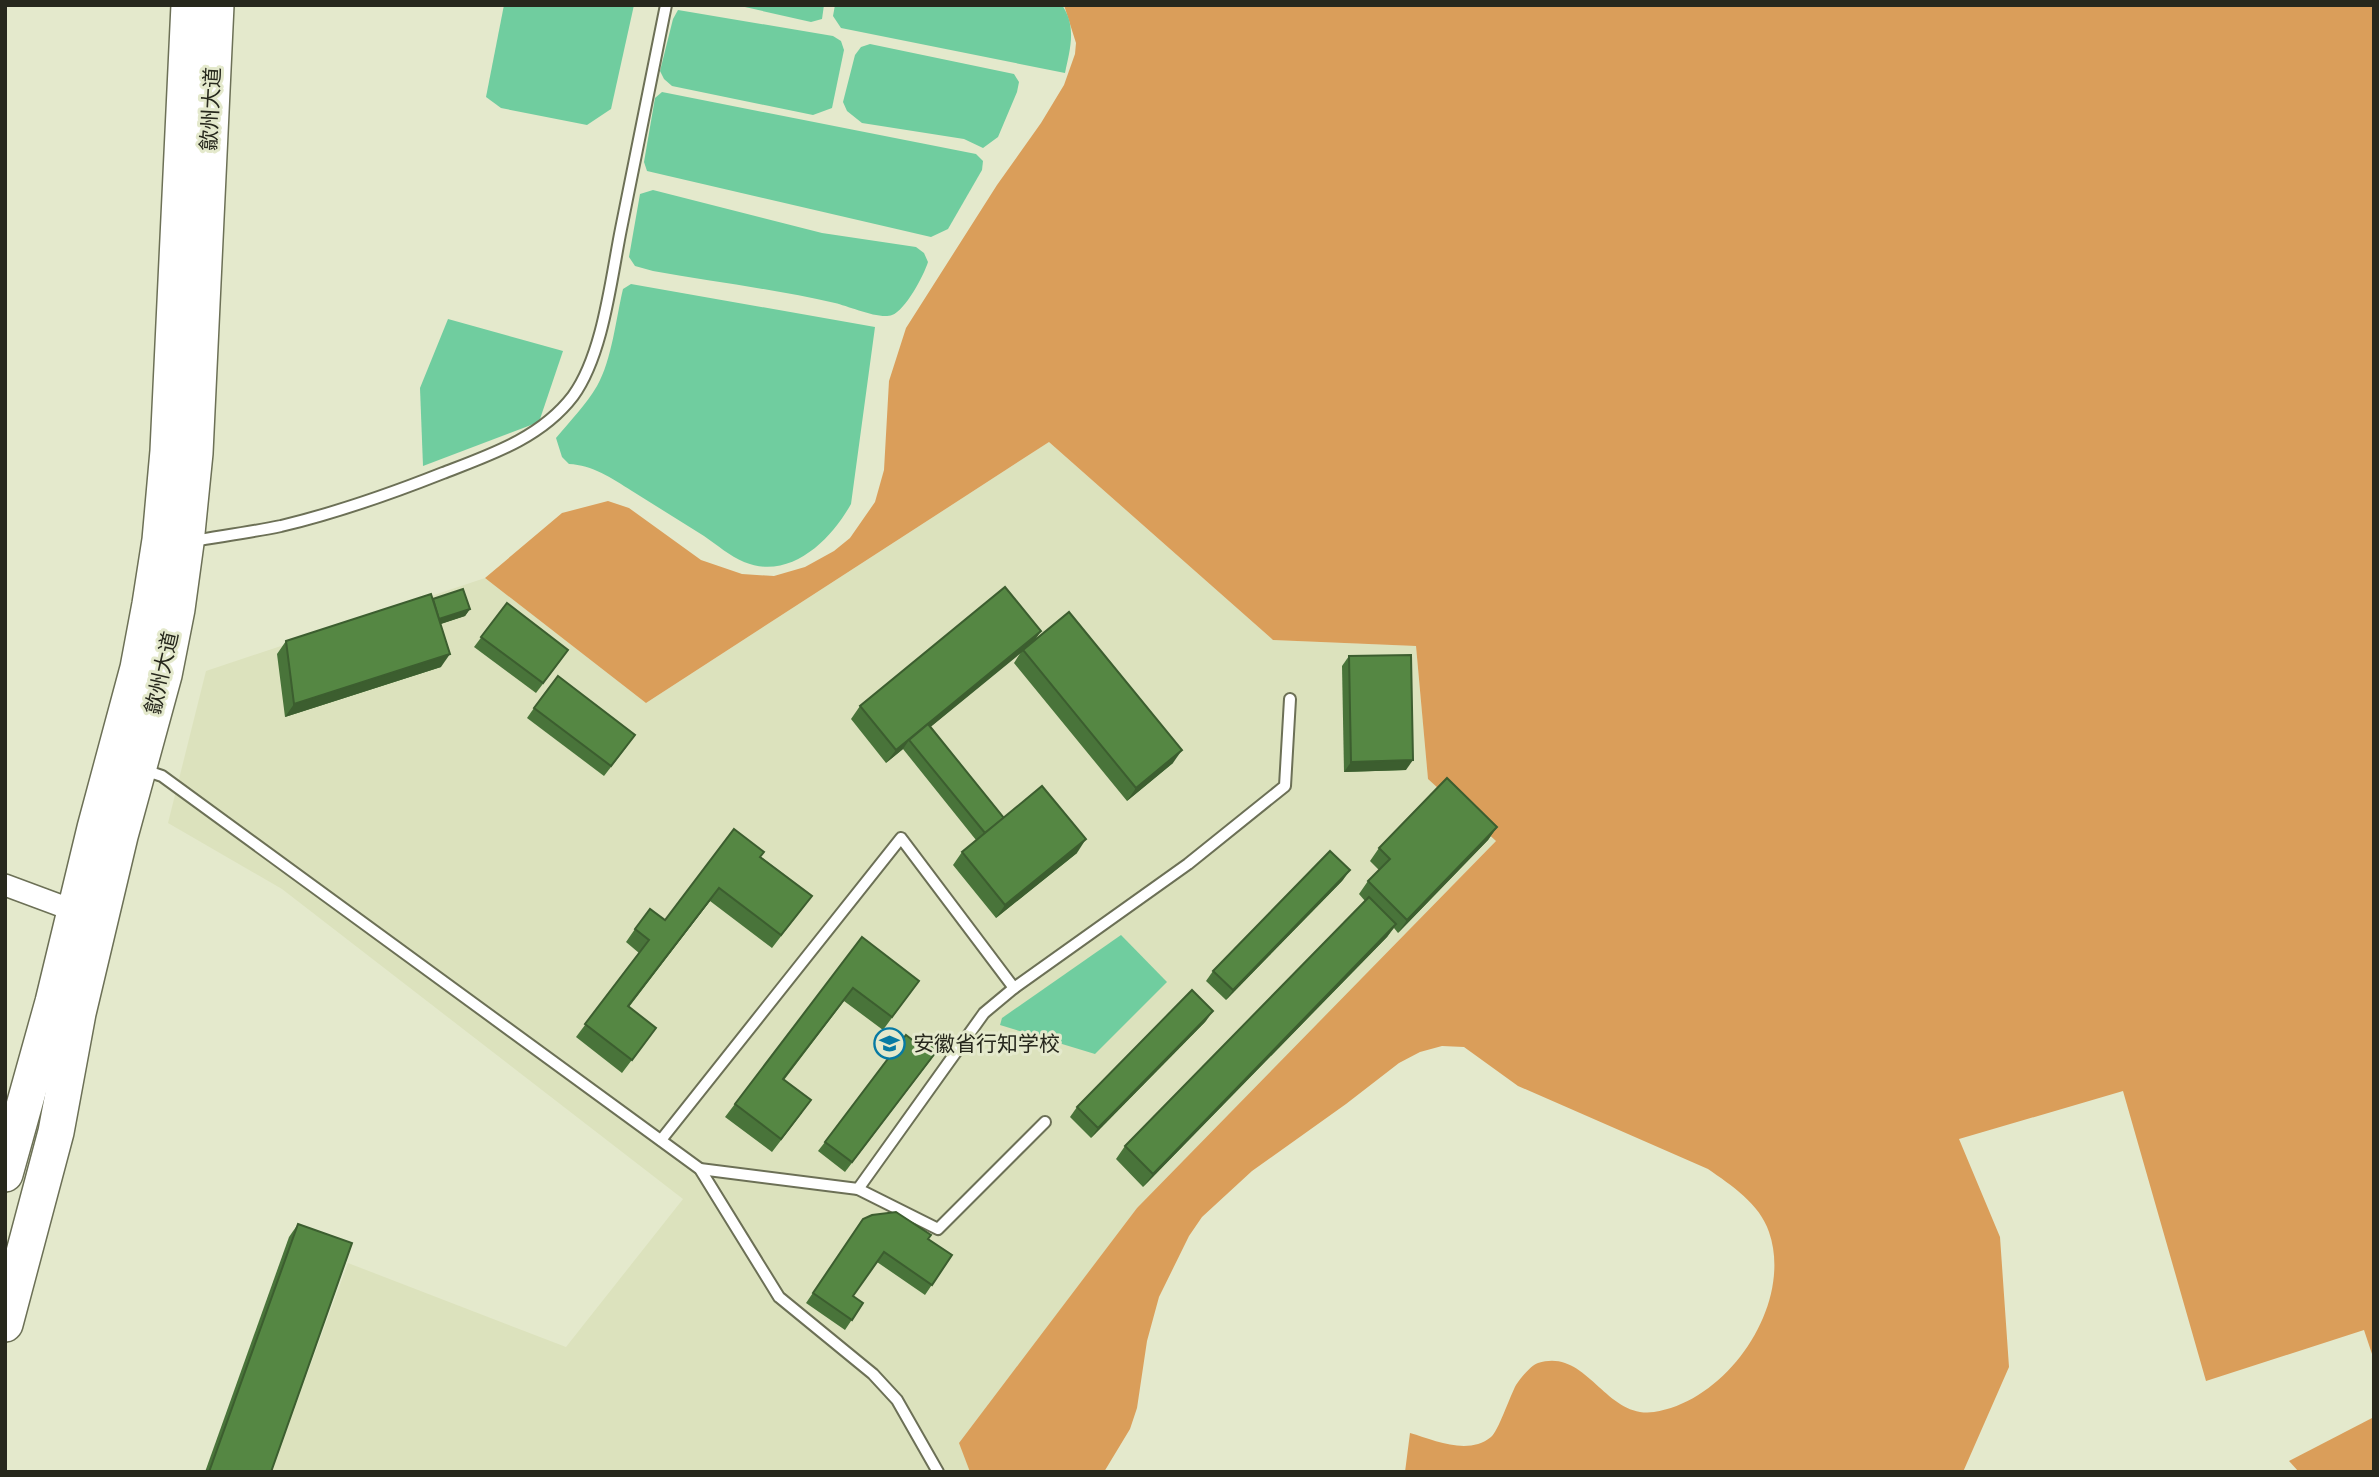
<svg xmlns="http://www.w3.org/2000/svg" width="2379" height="1477" font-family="'Asap Condensed','Noto Sans SC',sans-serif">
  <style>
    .built { fill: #dce2bd }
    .forest { fill: #da9e5a }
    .water { fill: #70cd9f }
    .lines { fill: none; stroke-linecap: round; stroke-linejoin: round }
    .service-casing { stroke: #6c7056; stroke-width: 14 }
    .minor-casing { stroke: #6c7056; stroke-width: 24 }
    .trunk-casing { stroke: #6c7056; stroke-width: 38 }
    .service { stroke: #fff; stroke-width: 10 }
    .minor { stroke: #fff; stroke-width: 21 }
    .trunk { stroke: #fff; stroke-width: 35 }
    .wall { fill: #49743a }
    .shaded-wall { fill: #3c5e2f }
    .building { fill: #558743; stroke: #3c5e2f; stroke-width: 2 }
    .labels { text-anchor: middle; stroke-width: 6; stroke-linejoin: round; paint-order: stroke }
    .street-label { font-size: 21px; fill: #27281d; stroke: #e4e9cc }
    .poi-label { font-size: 21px; fill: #27281d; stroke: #e4e9cc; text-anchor: start }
  </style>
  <rect width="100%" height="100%" fill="#e4e9cc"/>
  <path class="built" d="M1049,442L1273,640L1416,646L1428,779L1496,841L1137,1208L960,1443L970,1472H271L348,1263L566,1347L683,1199L282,889L168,823L206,671L485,578L646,703Z"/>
  <g class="forest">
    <path d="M1064,5H2374V1360L2364,1330L2206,1381L2123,1091L1959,1139L2000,1237L2009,1367L1963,1472H1405L1410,1433C1434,1440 1468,1456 1491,1437C1498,1432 1510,1396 1516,1385C1521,1378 1530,1366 1538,1363C1587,1347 1605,1419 1654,1412C1728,1401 1794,1304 1769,1232C1760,1204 1731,1185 1708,1169L1518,1086L1464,1047L1442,1046L1420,1052L1399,1063L1346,1104L1252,1171L1202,1217L1189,1236L1159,1297L1147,1341L1137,1408L1130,1429L1104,1472H970L959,1443L1137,1208L1496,841L1428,779L1416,646L1273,640L1049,442L646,703L485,578L562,513L608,501L629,508L701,560L742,574L774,576L805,567L834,551L850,538L875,502L884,470L889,381L906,328L997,185L1041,123L1064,85L1075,54L1076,43Z"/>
    <path d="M2374,1417V1472H2299L2289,1461Z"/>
  </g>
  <g class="water">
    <path d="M504,5H634L611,109L587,125L501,108L486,97Z"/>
    <path d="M736,5H824L822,19L811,22Z"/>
    <path d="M835,5H1062C1077,27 1070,49 1065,73L841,28L833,16Z"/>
    <path d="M678,10L833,36L841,41L844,50L832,108L813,115L672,86L664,79L660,71L673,19Z"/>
    <path d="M870,44L1014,74L1019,82L1017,92L998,137L983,148L964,139L862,123L847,111L843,102L855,55L861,47Z"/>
    <path d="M662,92L976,154L983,161L982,170L948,229L931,237L647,171L644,162L655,98Z"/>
    <path d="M653,190L822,233L916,247L924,253L928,262C924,275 905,311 892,315C880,320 848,306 835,303C775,289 713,282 653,271L635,266L629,257L640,194Z"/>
    <path d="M631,284L875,327L851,504C831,540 790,581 744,562C730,556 717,545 704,536C680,521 656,506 632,491C612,478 592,465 569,464L562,457L556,438C570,421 586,405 597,386C612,360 616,318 623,289Z"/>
    <path d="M448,319L563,351L539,422L423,466L420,388Z"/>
    <path d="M1121,935L1167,982L1095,1054L1000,1025L1002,1018Z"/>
  </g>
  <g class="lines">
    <defs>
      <g id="service">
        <path d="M193,541C222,536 252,532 281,526C336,513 390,494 443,473C490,455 541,438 573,396C603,355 611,279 621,229C636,154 651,80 666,5"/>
        <path d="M141,769L162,776L700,1169L779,1297L873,1374L897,1400L938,1472"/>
        <path d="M661,1140L901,838L1014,988"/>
        <path d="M700,1169L858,1189L938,1229L1045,1122"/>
        <path d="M858,1189L984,1013L1014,988L1188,864L1285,786L1290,699"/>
      </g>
      <path id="minor" d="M5,885L75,911"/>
      <g id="trunk">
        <path d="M5,1174L53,1002L95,828L138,668L150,604L160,540L168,451L189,5"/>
        <path d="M5,1324L56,1132L78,1013L120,836L164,675L177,609L186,543L195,453L216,5"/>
      </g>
    </defs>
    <use href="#service" class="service-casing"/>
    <use href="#minor" class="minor-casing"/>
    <use href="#trunk" class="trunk-casing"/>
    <use href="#service" class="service"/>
    <use href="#minor" class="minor"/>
    <use href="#trunk" class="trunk"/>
  </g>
  <g class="wall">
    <path d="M507,603L561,660L536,693L474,647Z"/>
    <path d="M470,609L465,616L440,624L441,667L285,717L277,654L286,641Z"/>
    <path d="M1041,631L1034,641L1173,763L1127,801L1014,663L1021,652L930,727L1004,818L1077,853L996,918L953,865L962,852L976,840L903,749L886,763L851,719L860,706Z"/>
    <path d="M1349,656L1406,770L1344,772L1342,666Z"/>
    <path d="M534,708L628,745L604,776L527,718Z"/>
    <path d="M1497,827L1488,840L1398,933L1394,928L1387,937L1143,1187L1116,1159L1125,1146L1365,901L1359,894L1368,881L1379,870L1370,861L1379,848Z"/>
    <path d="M761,857L812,896L772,948L710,901L629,1007L656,1028L622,1073L576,1037L639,953L626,942L635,929L665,920Z"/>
    <path d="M1343,880L1226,1000L1206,981L1213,971Z"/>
    <path d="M862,937L919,981L883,1030L844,1001L784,1080L802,1113L772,1152L725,1117Z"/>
    <path d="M1206,1021L1091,1138L1070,1117L1077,1107Z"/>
    <path d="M932,1058L845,1172L818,1151L825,1142Z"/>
    <path d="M863,1219L928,1239L952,1255L925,1295L877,1262L853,1296L863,1303L845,1330L806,1303Z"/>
    <path d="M298,1224L271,1472H205L289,1237Z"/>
  </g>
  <g class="shaded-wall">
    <path d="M470,609L465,616L429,628L433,621Z"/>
    <path d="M1041,631L1032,644L911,743L909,740L903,749L886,763L896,750Z"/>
    <path d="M450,654L441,667L285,717L294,704Z"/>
    <path d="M1182,750L1173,763L1127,801L1136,788Z"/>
    <path d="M1413,760L1406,770L1344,772L1351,762Z"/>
    <path d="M1497,827L1488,840L1398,933L1407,920Z"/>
    <path d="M1086,839L1077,853L996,918L1005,905Z"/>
    <path d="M1350,870L1343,880L1226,1000L1233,990Z"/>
    <path d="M719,888L710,901L619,1019L628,1006Z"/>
    <path d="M1396,924L1387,937L1143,1187L1153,1174Z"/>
    <path d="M1213,1011L1206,1021L1091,1138L1098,1128Z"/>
  </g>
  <g class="building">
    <path d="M1005,587L1041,631L896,750L860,706Z"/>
    <path d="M463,589L470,609L439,619L433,599Z"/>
    <path d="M431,594L450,654L294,704L286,641Z"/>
    <path d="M507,603L568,650L543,683L481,637Z"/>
    <path d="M1069,612L1182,750L1136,788L1023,650Z"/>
    <path d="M1411,655L1413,760L1351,762L1349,656Z"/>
    <path d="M558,676L635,735L611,766L534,708Z"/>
    <path d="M928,724L1004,818L985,833L909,740Z"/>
    <path d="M1447,778L1497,827L1407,920L1368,881L1390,859L1379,848Z"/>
    <path d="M1042,786L1086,839L1005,905L962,852Z"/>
    <path d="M734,829L764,852L760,857L812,896L781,935L719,888L628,1006L656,1028L632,1060L585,1024L649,940L635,929L650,909L665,920Z"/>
    <path d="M1330,851L1350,870L1233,990L1213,971Z"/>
    <path d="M1369,897L1396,924L1153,1174L1125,1146Z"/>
    <path d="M862,937L919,981L892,1017L853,988L783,1079L811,1100L781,1139L735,1104Z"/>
    <path d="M1192,990L1213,1011L1098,1128L1077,1107Z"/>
    <path d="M906,1035L924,1049L930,1041L939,1048L852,1162L825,1142Z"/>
    <path d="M896,1212L931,1235L928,1239L952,1255L932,1285L884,1252L853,1296L863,1303L852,1320L813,1293L863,1219L872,1215Z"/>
    <path d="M298,1224L352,1243L271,1472H209Z"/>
  </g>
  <defs>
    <symbol id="school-ring" viewBox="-11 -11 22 22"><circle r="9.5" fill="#e4e9cc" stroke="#067aa3" stroke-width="1.5"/><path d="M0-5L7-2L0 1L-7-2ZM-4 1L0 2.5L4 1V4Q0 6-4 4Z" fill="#067aa3"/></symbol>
  </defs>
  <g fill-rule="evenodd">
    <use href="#school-ring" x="872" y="1026" width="35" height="35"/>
  </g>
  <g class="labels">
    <g class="street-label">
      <text transform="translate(211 109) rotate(-87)" y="7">歙州大道</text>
      <text transform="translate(162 673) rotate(-77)" y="7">歙州大道</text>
    </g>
    <g class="poi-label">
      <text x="913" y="1051">安徽省行知学校</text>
    </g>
  </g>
  <rect width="2379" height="1477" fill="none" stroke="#27281d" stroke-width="14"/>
</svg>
